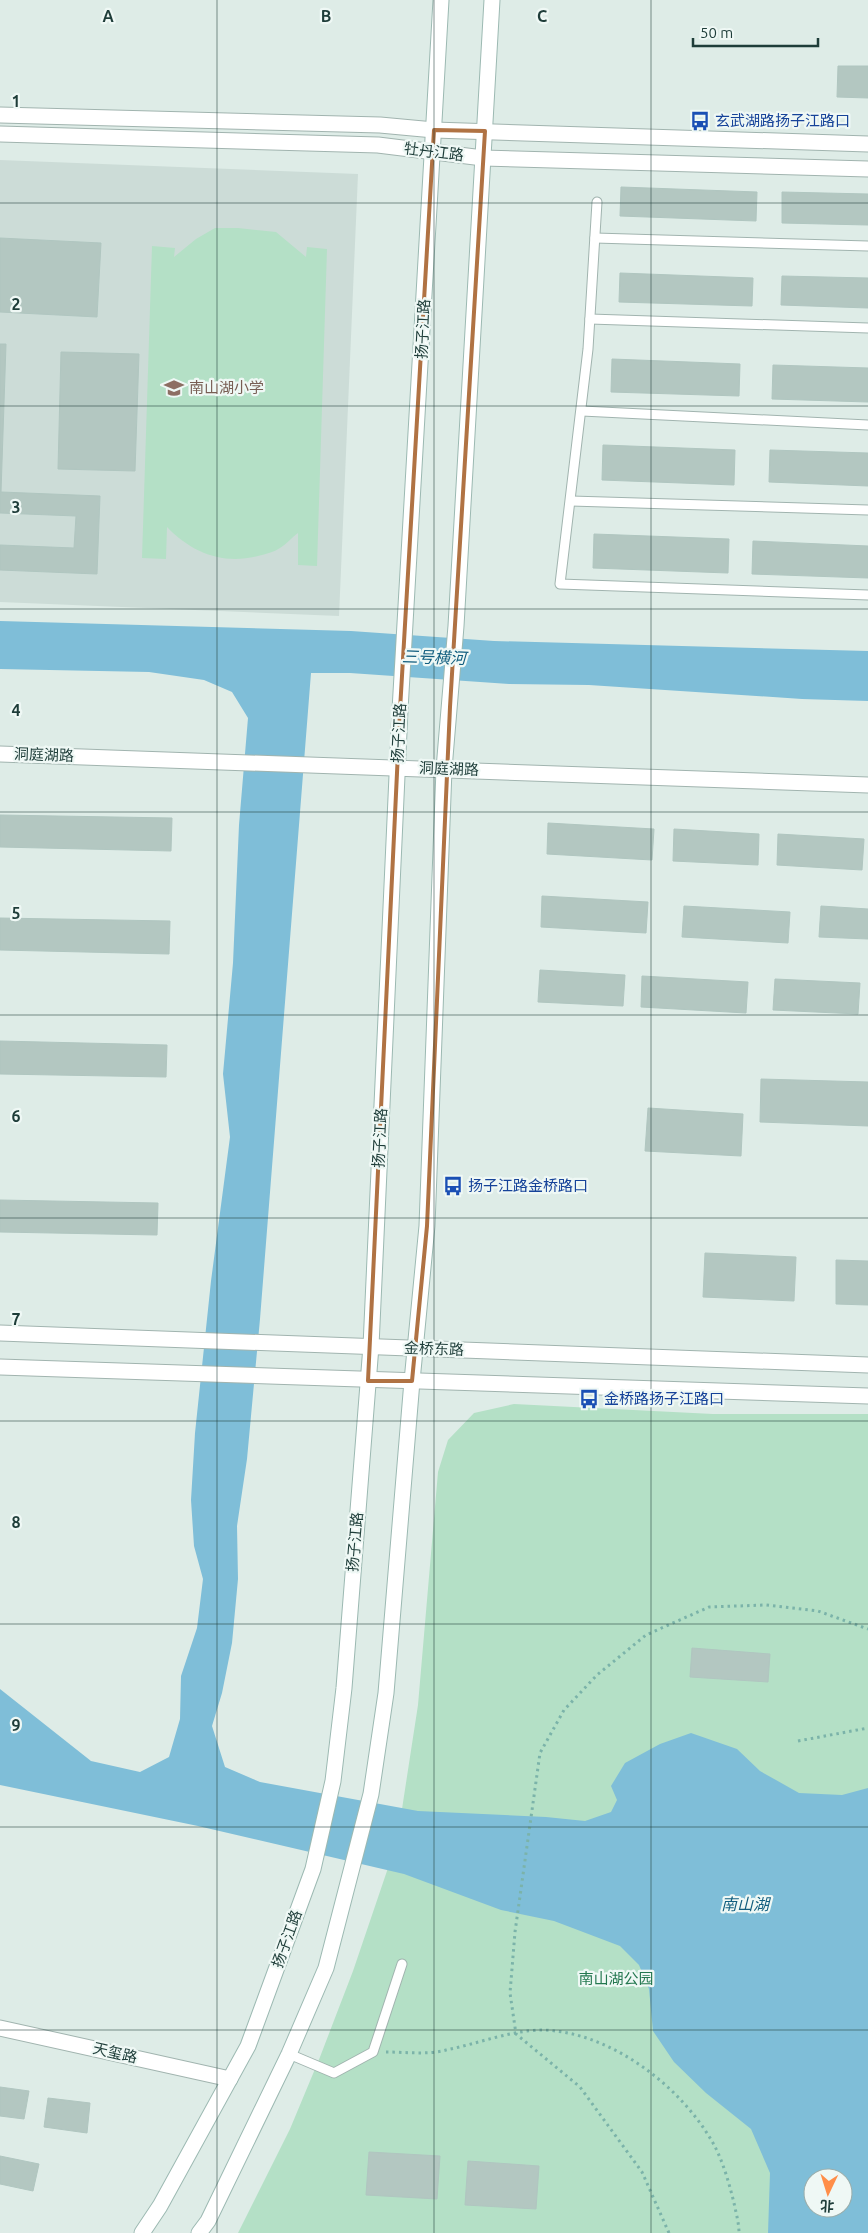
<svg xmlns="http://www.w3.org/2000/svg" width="868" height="2233" font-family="Ubuntu,'Noto Sans SC',sans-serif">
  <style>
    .built { fill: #ccdcd7 }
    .green { fill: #b4e0c6; fill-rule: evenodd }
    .water { fill: #7fbed8; fill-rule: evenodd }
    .building { fill: #b3c7c1; stroke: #b0c6c0 }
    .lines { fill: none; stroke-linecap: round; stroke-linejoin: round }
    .service-casing { stroke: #a1b4af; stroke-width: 11 }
    .tertiary-casing { stroke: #a1b4af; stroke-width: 17 }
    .secondary-casing { stroke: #9cb9b2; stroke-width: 17 }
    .path { stroke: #7bb3a9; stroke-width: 3; stroke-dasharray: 2.5 4; stroke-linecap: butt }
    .service { stroke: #fff; stroke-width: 9 }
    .tertiary { stroke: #fff; stroke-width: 15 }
    .secondary { stroke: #fff; stroke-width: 15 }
    .marked { fill: none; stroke: #b07243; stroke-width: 4; stroke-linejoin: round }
    .grid { fill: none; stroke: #1e3d39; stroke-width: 1; stroke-opacity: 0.55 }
    .labels { text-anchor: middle; stroke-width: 4.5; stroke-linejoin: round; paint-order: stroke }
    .transit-label { font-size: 15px; fill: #164399; stroke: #eff8f5; text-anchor: start }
    .street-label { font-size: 15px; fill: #1e3d39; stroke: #eff8f5 }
    .education-label { font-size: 15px; fill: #785e54; stroke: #eff8f5; text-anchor: start }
    .park-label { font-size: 15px; fill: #247850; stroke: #eff8f5 }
    .water-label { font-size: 16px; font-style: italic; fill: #125e7f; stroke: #eff8f5 }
    .grid-label { font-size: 16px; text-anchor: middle; font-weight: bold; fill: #1e3d39; stroke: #eff8f5; stroke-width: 4.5; stroke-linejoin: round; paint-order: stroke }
  </style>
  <rect width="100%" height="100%" fill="#deece7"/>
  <path class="built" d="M0,160L358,174L339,616L0,602Z"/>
  <g class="green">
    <path d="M215,228H238L276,232L306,257L307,247L327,249L317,566L298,565V533C292,537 287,544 280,548C274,552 266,554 258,556C223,565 192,553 167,527L166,559L142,558L152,246L175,248L174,257L196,239Z"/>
    <path d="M514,1404L713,1414H868V2233H238L290,2129L320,2057L353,1971L388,1868L402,1809L418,1705L438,1472L448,1440L474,1413ZM813,2178H843V2208H813Z"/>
  </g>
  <path class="water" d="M0,621L351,631L494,641L868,651V701L802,699L589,685L509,684L350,673H311L260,1319L247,1459L237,1526L238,1579L232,1643L222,1693L212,1726L225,1767L260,1782L418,1811L546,1817L585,1821L611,1812L617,1800L611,1786L625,1763L660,1744L691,1733L737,1749L760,1771L799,1793L842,1795L868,1788V2233H768L770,2173L751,2129L706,2093L674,2062L653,2031L649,1989L639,1965L620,1946L554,1921L501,1910L404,1874L198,1826L0,1785V1689L91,1761L140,1772L169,1757L180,1719L181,1676L197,1628L203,1579L194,1546L191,1500L195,1433L211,1281L230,1137L223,1074L233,963L239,825L248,718L232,692L204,680L149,672L0,669ZM813,2178H843V2208H813Z"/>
  <g class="building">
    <path d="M838,66H868V98L837,97Z"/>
    <path d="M621,187L757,192L756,221L620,216Z"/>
    <path d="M782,192L868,194V225L782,223Z"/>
    <path d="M0,238L101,243L97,317L0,312Z"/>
    <path d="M620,273L753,278L752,306L619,302Z"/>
    <path d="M782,276L868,278V308L781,305Z"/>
    <path d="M0,344H6L1,492L100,496L97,574L0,570V545L74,548L76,516L0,513Z"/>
    <path d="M61,352L139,354L135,471L58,469Z"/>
    <path d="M612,359L740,364L739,396L611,392Z"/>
    <path d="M773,365L868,368V402L772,399Z"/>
    <path d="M603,445L735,450L734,485L602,480Z"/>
    <path d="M770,450L868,453V486L769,482Z"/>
    <path d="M594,534L729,539L728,573L593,568Z"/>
    <path d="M753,541L868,546V578L752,574Z"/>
    <path d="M0,815L172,818L171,851L0,847Z"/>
    <path d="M548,823L654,829L652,860L547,854Z"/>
    <path d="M674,829L759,834L758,865L673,861Z"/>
    <path d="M778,834L864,839L862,870L777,865Z"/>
    <path d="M542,896L648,902L646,933L541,927Z"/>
    <path d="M684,906L790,912L788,943L682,937Z"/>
    <path d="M821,906L868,909V939L819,937Z"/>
    <path d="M0,918L170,921L169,954L0,950Z"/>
    <path d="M540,970L625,975L623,1006L538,1002Z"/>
    <path d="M642,976L748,982L746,1013L641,1007Z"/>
    <path d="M775,979L860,983L858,1014L773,1010Z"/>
    <path d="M0,1041L167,1045L166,1077L0,1074Z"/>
    <path d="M761,1079L868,1082V1126L760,1122Z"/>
    <path d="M648,1108L743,1114L741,1156L645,1151Z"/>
    <path d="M0,1200L158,1203L157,1235L0,1232Z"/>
    <path d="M705,1253L796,1257L794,1301L703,1297Z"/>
    <path d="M836,1260L868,1261V1305L836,1304Z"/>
    <path d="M692,1648L770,1654L768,1682L690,1677Z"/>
    <path d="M0,2087L29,2091L24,2119L0,2116Z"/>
    <path d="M48,2098L90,2103L87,2133L44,2127Z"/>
    <path d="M369,2152L440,2156L437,2199L366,2195Z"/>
    <path d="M0,2156L39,2164L33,2191L0,2184Z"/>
    <path d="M468,2161L539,2166L536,2209L465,2205Z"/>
  </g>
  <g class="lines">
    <defs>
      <g id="service">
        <path d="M597,202L588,349L560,584L868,595"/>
        <path d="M595,238L868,246"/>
        <path d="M590,319L868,328"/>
        <path d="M582,411L868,425"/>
        <path d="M571,501L868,510"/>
        <path d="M289,2054L334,2073L373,2052L402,1964"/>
      </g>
      <g id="tertiary">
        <path d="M0,115L380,125L434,130L868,144"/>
        <path d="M0,134L378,145L483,158L868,169"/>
        <path d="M0,754L868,785"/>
        <path d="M0,1333L868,1365"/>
        <path d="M0,1367L868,1396"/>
        <path d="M0,2028L230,2079"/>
      </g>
      <g id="secondary">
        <path d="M142,2233L160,2206L248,2046L313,1869L333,1781L344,1688L371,1346L400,710L441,0"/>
        <path d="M199,2233L208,2221L289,2054L326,1968L371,1794L386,1693L412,1381L427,1226L444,769L456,626L492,0"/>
      </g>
    </defs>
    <use href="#service" class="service-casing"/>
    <use href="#tertiary" class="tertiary-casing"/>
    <use href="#secondary" class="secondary-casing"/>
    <g class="path">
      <path d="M798,1741L868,1728"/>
      <path d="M386,2052C405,2052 428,2055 446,2050C477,2044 511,2030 543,2030C610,2032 680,2085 713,2143C723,2161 729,2183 734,2203C736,2213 739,2223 739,2233"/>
      <path d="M669,2233L642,2172L580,2087L516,2034L510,1993L515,1932L540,1753L564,1710L597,1675L646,1635L709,1607L766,1605L818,1611L868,1629"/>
    </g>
    <use href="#service" class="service"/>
    <use href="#tertiary" class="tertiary"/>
    <use href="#secondary" class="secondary"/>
  </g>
  <path class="marked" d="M434,130L485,131L450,707L427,1226L412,1381H368L400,710Z"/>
  <path class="grid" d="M217,0V2233M434,0V2233M651,0V2233M0,203H868M0,406H868M0,609H868M0,812H868M0,1015H868M0,1218H868M0,1421H868M0,1624H868M0,1827H868M0,2030H868"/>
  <defs>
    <symbol id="bus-bare" viewBox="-9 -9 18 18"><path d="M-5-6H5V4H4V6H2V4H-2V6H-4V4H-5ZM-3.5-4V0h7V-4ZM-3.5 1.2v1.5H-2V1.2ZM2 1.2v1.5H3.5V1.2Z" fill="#1a4fb4" stroke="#eff8f5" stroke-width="2.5" paint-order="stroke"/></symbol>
    <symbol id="school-bare" viewBox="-9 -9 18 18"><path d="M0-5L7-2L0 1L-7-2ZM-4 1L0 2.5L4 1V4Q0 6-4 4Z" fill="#8d6e63" stroke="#eff8f5" stroke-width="2.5" paint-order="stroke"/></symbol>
  </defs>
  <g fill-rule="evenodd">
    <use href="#bus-bare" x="686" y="107" width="28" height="28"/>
    <use href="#school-bare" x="160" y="374" width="28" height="28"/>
    <use href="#bus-bare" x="439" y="1172" width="28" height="28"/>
    <use href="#bus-bare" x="575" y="1385" width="28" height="28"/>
  </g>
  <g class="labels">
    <g class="transit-label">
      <text x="715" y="126">玄武湖路扬子江路口</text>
      <text x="468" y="1191">扬子江路金桥路口</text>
      <text x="604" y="1404">金桥路扬子江路口</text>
    </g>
    <g class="street-label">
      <text transform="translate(434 152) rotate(7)" y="5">牡丹江路</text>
      <text transform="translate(423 329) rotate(-87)" y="5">扬子江路</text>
      <text transform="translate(399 733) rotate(-87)" y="5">扬子江路</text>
      <text transform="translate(44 755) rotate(2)" y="5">洞庭湖路</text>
      <text transform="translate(449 769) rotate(2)" y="5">洞庭湖路</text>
      <text transform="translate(380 1138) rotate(-87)" y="5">扬子江路</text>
      <text transform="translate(434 1349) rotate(2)" y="5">金桥东路</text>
      <text transform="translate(355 1542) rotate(-85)" y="5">扬子江路</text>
      <text transform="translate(287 1939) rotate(-70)" y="5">扬子江路</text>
      <text transform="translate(115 2053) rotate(13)" y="5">天玺路</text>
    </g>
    <g class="education-label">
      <text x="189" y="393">南山湖小学</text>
    </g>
    <g class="park-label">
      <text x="616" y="1984">南山湖公园</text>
    </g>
    <g class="water-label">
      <text transform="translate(434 657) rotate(2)" y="6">三号横河</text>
      <text x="745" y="1910">南山湖</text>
    </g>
  </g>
  <g class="grid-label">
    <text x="108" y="22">A</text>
    <text x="326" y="22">B</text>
    <text x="542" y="22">C</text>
    <text x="16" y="107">1</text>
    <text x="16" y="310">2</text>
    <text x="16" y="513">3</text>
    <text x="16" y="716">4</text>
    <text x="16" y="919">5</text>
    <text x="16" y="1122">6</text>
    <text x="16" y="1325">7</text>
    <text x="16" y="1528">8</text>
    <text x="16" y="1731">9</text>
  </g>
  <g transform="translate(828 2193) rotate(184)"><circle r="24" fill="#eff8f5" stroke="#9badaa"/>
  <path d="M0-4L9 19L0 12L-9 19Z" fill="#ff8e49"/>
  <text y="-8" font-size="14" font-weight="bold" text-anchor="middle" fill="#1e3d39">北</text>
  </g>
  <path d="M693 38v8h125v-8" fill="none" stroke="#1e3d39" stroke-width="2.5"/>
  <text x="700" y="38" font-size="15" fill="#1e3d39" stroke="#eff8f5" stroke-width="4" paint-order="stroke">50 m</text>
</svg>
